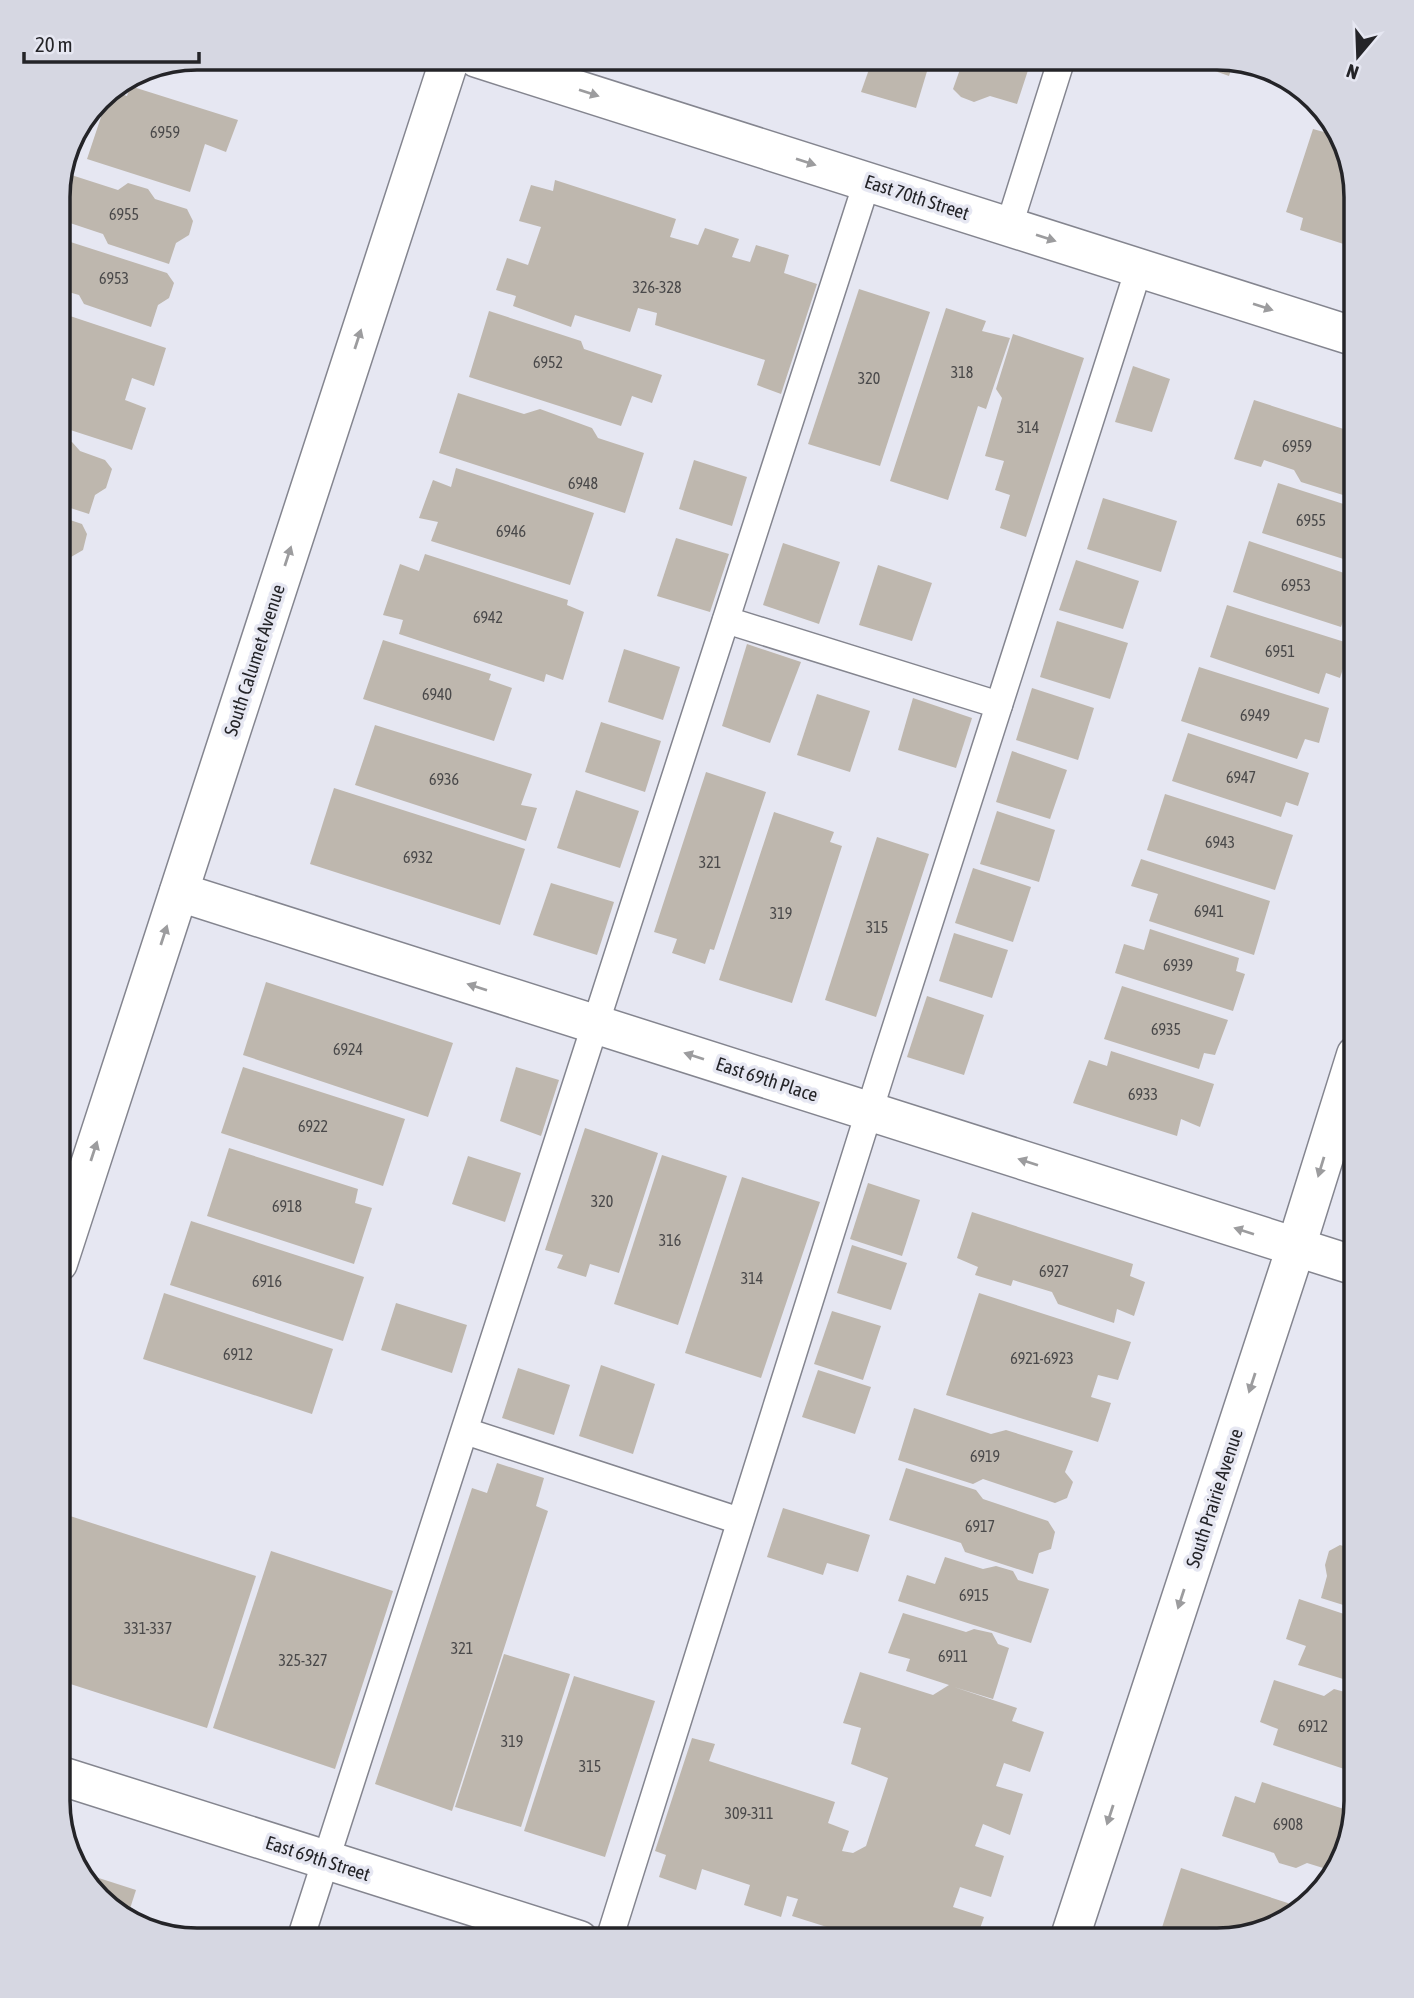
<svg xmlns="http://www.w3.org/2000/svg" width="1414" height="1998" font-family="'Asap Condensed',sans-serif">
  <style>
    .building { fill: #beb7ae }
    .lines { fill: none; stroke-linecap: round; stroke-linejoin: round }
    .lane-casing { stroke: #84858f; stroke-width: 29 }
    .street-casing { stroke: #84858f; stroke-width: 41 }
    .secondary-casing { stroke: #84858f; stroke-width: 41 }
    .lane { stroke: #fff; stroke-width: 26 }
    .street { stroke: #fff; stroke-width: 38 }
    .secondary { stroke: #fff; stroke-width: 38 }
    .oneway { fill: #9c9c9e }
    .labels { text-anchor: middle; stroke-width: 7; stroke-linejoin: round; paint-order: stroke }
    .number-label { font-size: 16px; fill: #4a494a }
    .street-label { font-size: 19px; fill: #242428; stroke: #e6e7f2 }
    .rim { fill: none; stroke: #242428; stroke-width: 3.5 }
  </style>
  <rect width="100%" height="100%" fill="#e6e7f2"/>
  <g class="building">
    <path d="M873,58H931L916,108L861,92Z"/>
    <path d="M964,58H1032L1017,104L990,96L974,102L961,97L953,89Z"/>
    <path d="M1178,58H1225L1234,61L1229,76Z"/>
    <path d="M130,86L238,120L226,152L205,144L190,192L87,159L110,90L127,96Z"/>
    <path d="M1337,128L1356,197V248L1300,230L1303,218L1286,212L1313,129L1335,135Z"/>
    <path d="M62,172L118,190L128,183L148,189L155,199L187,209L193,221L189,235L176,243L169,264L108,244L103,234L58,219V188Z"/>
    <path d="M555,180L676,219L670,237L698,245L705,228L739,239L732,257L750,262L756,245L789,255L784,273L817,284L781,394L757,385L765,360L655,325L657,313L638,308L630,332L575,315L571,327L513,306L516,296L496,290L507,258L528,265L541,227L519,221L531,185L553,191Z"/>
    <path d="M58,238L167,273L174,283L169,298L158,305L151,327L84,304L79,295L58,289Z"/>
    <path d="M859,289L930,312L880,466L808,444Z"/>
    <path d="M946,308L986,321L982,331L1010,338L986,409L978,406L948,500L890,481Z"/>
    <path d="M489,311L581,341L584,349L662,375L652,403L632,396L621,426L469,377Z"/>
    <path d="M58,312L166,348L154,386L132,378L125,400L146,408L132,450L58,426Z"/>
    <path d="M1013,334L1084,358L1026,537L1000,528L1010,495L995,490L1004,461L985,456L1002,398L996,389Z"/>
    <path d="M1133,366L1170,379L1152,432L1115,422Z"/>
    <path d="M458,393L524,414L540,409L592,428L598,438L644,453L625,513L439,453Z"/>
    <path d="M1254,400L1356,433V499L1301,482L1294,470L1264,460L1261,467L1234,459Z"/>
    <path d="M58,438L72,442L80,451L105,460L112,469L106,488L95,495L89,514L58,504Z"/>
    <path d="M694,460L747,477L732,526L679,509Z"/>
    <path d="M456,468L594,513L570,585L431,541L438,522L419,518L433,480L451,487Z"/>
    <path d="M1278,483L1356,508V563L1262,533Z"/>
    <path d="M1103,498L1177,521L1161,572L1087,549Z"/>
    <path d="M58,516L82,524L87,534L83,550L71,557L64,578L58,576Z"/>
    <path d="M676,538L729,554L710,612L657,596Z"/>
    <path d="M1249,541L1356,577V616L1346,613L1341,627L1233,592Z"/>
    <path d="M783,543L840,562L819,624L763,605Z"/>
    <path d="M425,554L568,600L567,605L584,612L563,680L546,674L544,682L399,634L403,620L383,615L400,564L419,571Z"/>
    <path d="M1076,560L1139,581L1123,629L1059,610Z"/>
    <path d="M878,565L932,583L912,641L859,625Z"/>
    <path d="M1227,605L1351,644L1340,678L1326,673L1319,694L1210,657Z"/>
    <path d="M1057,621L1128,643L1110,699L1040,677Z"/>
    <path d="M58,622L69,626L58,656Z"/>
    <path d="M383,640L491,674L489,680L512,688L494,741L363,699Z"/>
    <path d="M747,644L801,662L770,743L722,726Z"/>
    <path d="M624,649L680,667L663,720L608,702Z"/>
    <path d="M1199,667L1329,708L1319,743L1305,739L1297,759L1181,721Z"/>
    <path d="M1032,688L1094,708L1078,760L1016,740Z"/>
    <path d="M817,694L870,711L850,772L797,755Z"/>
    <path d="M913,698L972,718L956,768L898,750Z"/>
    <path d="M601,722L661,741L645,792L585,772Z"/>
    <path d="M375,725L532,774L521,805L537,808L526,841L355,785Z"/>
    <path d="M1188,733L1309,773L1298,806L1286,802L1281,817L1172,781Z"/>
    <path d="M1012,751L1067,770L1050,819L996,802Z"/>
    <path d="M706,772L766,792L714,950L710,949L705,964L672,953L677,939L654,932Z"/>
    <path d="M334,788L525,849L500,925L310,864Z"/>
    <path d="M576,790L639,811L620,868L557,848Z"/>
    <path d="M1165,794L1293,835L1275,890L1147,850Z"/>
    <path d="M997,811L1055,830L1039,882L980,864Z"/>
    <path d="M774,812L834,832L830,842L842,846L792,1003L719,980Z"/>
    <path d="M877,837L929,854L876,1017L825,1000Z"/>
    <path d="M1141,859L1270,901L1254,955L1149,921L1158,894L1131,886Z"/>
    <path d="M973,868L1031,887L1013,942L955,923Z"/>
    <path d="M551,883L614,902L597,955L533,935Z"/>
    <path d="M1150,929L1239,958L1236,971L1245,974L1233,1011L1115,973L1124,944L1144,950Z"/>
    <path d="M954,933L1008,950L992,998L939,981Z"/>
    <path d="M266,982L453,1043L428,1117L243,1055Z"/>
    <path d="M1122,986L1228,1020L1215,1055L1204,1053L1199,1069L1104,1039Z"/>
    <path d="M927,996L984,1015L964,1075L907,1057Z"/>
    <path d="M1111,1051L1214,1084L1200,1127L1181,1119L1177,1136L1073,1103L1089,1060L1107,1066Z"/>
    <path d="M243,1067L405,1119L383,1186L221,1133Z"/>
    <path d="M516,1067L559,1080L541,1136L500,1121Z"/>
    <path d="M585,1128L658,1153L619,1273L590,1264L586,1277L557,1268L563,1255L545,1250Z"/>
    <path d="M229,1148L358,1189L355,1203L372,1208L354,1264L207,1216Z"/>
    <path d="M662,1155L727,1176L678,1325L614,1304Z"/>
    <path d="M468,1156L521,1173L505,1222L452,1204Z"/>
    <path d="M742,1177L820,1202L761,1378L685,1353Z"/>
    <path d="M868,1183L920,1200L902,1256L850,1239Z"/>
    <path d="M972,1212L1133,1264L1130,1276L1145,1282L1134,1316L1117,1309L1114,1323L1058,1304L1052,1292L1013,1280L1011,1286L975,1275L978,1267L957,1258Z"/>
    <path d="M191,1221L364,1277L343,1341L170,1285Z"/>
    <path d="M852,1245L907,1263L891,1310L837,1293Z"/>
    <path d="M164,1293L333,1349L312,1414L143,1359Z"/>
    <path d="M979,1293L1131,1342L1118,1380L1098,1375L1091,1397L1111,1403L1098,1442L946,1395Z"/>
    <path d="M396,1303L467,1325L452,1373L381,1350Z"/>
    <path d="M832,1311L881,1326L863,1380L814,1364Z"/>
    <path d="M601,1365L655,1384L633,1454L579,1436Z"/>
    <path d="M518,1368L570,1385L554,1435L502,1418Z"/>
    <path d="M818,1370L871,1387L855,1434L802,1417Z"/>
    <path d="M914,1408L991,1434L1006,1430L1073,1451L1065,1472L1073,1482L1067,1498L1055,1503L983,1479L973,1484L898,1460Z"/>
    <path d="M497,1463L544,1478L536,1506L548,1511L452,1811L375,1784L472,1488L487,1493Z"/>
    <path d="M906,1468L976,1490L983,1499L1048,1521L1055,1532L1051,1549L1039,1553L1033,1574L965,1552L961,1543L889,1520Z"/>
    <path d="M1356,1483V1538L1343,1534L1350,1513L1345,1503L1349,1486Z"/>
    <path d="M783,1508L870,1535L858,1572L827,1563L823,1575L767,1557Z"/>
    <path d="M70,1516L256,1576L207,1728L58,1680V1552Z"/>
    <path d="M1340,1545L1356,1550V1609L1321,1598L1327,1576L1325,1565L1329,1551Z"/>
    <path d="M271,1551L393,1591L335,1769L213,1728Z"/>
    <path d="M945,1557L983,1569L996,1566L1013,1571L1018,1580L1049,1589L1031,1643L898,1601L907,1575L935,1584Z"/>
    <path d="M1299,1599L1356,1618V1683L1298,1665L1306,1646L1286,1639Z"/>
    <path d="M903,1613L966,1632L974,1629L992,1633L998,1644L1009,1648L993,1699L954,1687L1017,1708L1012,1721L1044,1732L1030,1772L1004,1763L996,1786L1023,1794L1010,1835L983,1824L975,1846L1004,1856L991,1897L960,1887L953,1907L984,1917L976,1940H868L792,1916L798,1899L787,1896L781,1917L744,1905L750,1885L702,1869L696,1890L659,1877L666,1855L655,1851L692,1738L715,1744L709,1761L835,1802L828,1823L849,1831L842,1851L853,1853L866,1846L888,1778L851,1764L861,1728L843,1723L860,1672L933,1695L949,1685L906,1671L910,1659L888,1653Z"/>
    <path d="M504,1654L570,1674L521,1827L455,1807Z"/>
    <path d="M574,1676L655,1701L605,1857L524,1831Z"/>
    <path d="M1274,1680L1324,1696L1334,1689L1352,1694L1356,1702V1773L1273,1745L1278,1729L1260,1722Z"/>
    <path d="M1262,1782L1353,1812L1336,1872L1307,1863L1296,1868L1279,1863L1274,1853L1222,1836L1235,1796L1255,1803Z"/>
    <path d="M1181,1868L1300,1907L1299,1909L1287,1921L1217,1940H1158Z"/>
    <path d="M77,1871L136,1890L126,1921Z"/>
  </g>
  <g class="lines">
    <defs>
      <g id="lane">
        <path d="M1009,226L1062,58"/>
        <path d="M726,620L999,705"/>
        <path d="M465,1431L740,1521"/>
        <path d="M300,1940L867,182"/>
        <path d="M609,1940L885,1061L1139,268"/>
      </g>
      <g id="street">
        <path d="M477,58L1356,337"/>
        <path d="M179,892L1356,1266"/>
        <path d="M58,1263L450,58"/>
        <path d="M1069,1940L1296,1247L1356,1055"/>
      </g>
      <path id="secondary" d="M58,1775L579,1940"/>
    </defs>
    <use href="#lane" class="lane-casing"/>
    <use href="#street" class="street-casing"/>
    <use href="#secondary" class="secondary-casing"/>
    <use href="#lane" class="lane"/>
    <use href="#street" class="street"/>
    <use href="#secondary" class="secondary"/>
  </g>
  <defs><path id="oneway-solid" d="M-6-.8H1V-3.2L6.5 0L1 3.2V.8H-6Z" transform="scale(1.75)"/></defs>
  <g class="oneway">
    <use href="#oneway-solid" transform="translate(589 93) rotate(18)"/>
    <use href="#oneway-solid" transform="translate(806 162) rotate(18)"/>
    <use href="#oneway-solid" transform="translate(1046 238) rotate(18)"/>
    <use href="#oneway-solid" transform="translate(1263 307) rotate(18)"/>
    <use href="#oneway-solid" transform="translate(358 339) rotate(-72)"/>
    <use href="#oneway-solid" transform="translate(288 556) rotate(-72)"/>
    <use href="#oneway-solid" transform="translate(164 935) rotate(-72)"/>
    <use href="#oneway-solid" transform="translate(477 987) rotate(-162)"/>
    <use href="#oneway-solid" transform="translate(694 1056) rotate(-162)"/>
    <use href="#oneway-solid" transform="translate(94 1151) rotate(-72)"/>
    <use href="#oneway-solid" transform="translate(1028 1162) rotate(-162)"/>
    <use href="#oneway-solid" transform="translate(1321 1167) rotate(107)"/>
    <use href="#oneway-solid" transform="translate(1244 1231) rotate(-162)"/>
    <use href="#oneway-solid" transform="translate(1252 1383) rotate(108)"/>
    <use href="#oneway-solid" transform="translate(1181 1599) rotate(108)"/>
    <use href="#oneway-solid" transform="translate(1110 1815) rotate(108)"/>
  </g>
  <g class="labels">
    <g class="number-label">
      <text x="165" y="138">6959</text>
      <text x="124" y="220">6955</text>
      <text x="114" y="284">6953</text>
      <text x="657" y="293">326-328</text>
      <text x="548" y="368">6952</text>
      <text x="962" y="378">318</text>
      <text x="869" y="384">320</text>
      <text x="1028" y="433">314</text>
      <text x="1297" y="452">6959</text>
      <text x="583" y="489">6948</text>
      <text x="1311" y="526">6955</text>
      <text x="511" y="537">6946</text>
      <text x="1296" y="591">6953</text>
      <text x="488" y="623">6942</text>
      <text x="1280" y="657">6951</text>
      <text x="437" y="700">6940</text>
      <text x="1255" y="721">6949</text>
      <text x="1241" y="783">6947</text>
      <text x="444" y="785">6936</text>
      <text x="1220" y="848">6943</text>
      <text x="418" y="863">6932</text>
      <text x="710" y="868">321</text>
      <text x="1209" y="917">6941</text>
      <text x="781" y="919">319</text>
      <text x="877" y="933">315</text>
      <text x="1178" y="971">6939</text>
      <text x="1166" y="1035">6935</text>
      <text x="348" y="1055">6924</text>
      <text x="1143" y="1100">6933</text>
      <text x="313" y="1132">6922</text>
      <text x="602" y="1207">320</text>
      <text x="287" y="1212">6918</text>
      <text x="670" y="1246">316</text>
      <text x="1054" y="1277">6927</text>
      <text x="752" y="1284">314</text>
      <text x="267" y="1287">6916</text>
      <text x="238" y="1360">6912</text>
      <text x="1042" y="1364">6921-6923</text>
      <text x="985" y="1462">6919</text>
      <text x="980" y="1532">6917</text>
      <text x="974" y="1601">6915</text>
      <text x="148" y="1634">331-337</text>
      <text x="462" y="1654">321</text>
      <text x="953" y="1662">6911</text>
      <text x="303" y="1666">325-327</text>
      <text x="1313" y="1732">6912</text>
      <text x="512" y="1747">319</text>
      <text x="590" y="1772">315</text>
      <text x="749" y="1819">309-311</text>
      <text x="1288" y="1830">6908</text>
    </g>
    <g class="street-label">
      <text transform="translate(917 197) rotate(18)" y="7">East 70th Street</text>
      <text transform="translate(254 660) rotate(-72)" y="7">South Calumet Avenue</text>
      <text transform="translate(767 1079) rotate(18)" y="7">East 69th Place</text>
      <text transform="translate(1214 1498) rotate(-72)" y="7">South Prairie Avenue</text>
      <text transform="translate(318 1858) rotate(18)" y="7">East 69th Street</text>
    </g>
  </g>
  <path d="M0 0H1414V1998H0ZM197 70H1217A127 127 0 0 1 1344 197V1801A127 127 0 0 1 1217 1928H197A127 127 0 0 1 70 1801V197A127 127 0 0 1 197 70Z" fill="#d6d7e2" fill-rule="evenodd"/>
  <path class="rim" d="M197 70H1217A127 127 0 0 1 1344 197V1801A127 127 0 0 1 1217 1928H197A127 127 0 0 1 70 1801V197A127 127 0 0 1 197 70Z"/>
  <g transform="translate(1358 56) rotate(199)" stroke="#e6e7f2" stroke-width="5" paint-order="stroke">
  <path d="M0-5L12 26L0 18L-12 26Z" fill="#242428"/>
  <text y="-10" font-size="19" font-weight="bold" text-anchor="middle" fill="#242428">N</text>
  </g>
  <path d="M24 52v10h175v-10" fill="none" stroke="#242428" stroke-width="3.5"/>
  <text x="35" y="52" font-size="21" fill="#242428" stroke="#e6e7f2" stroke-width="5" paint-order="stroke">20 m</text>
</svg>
